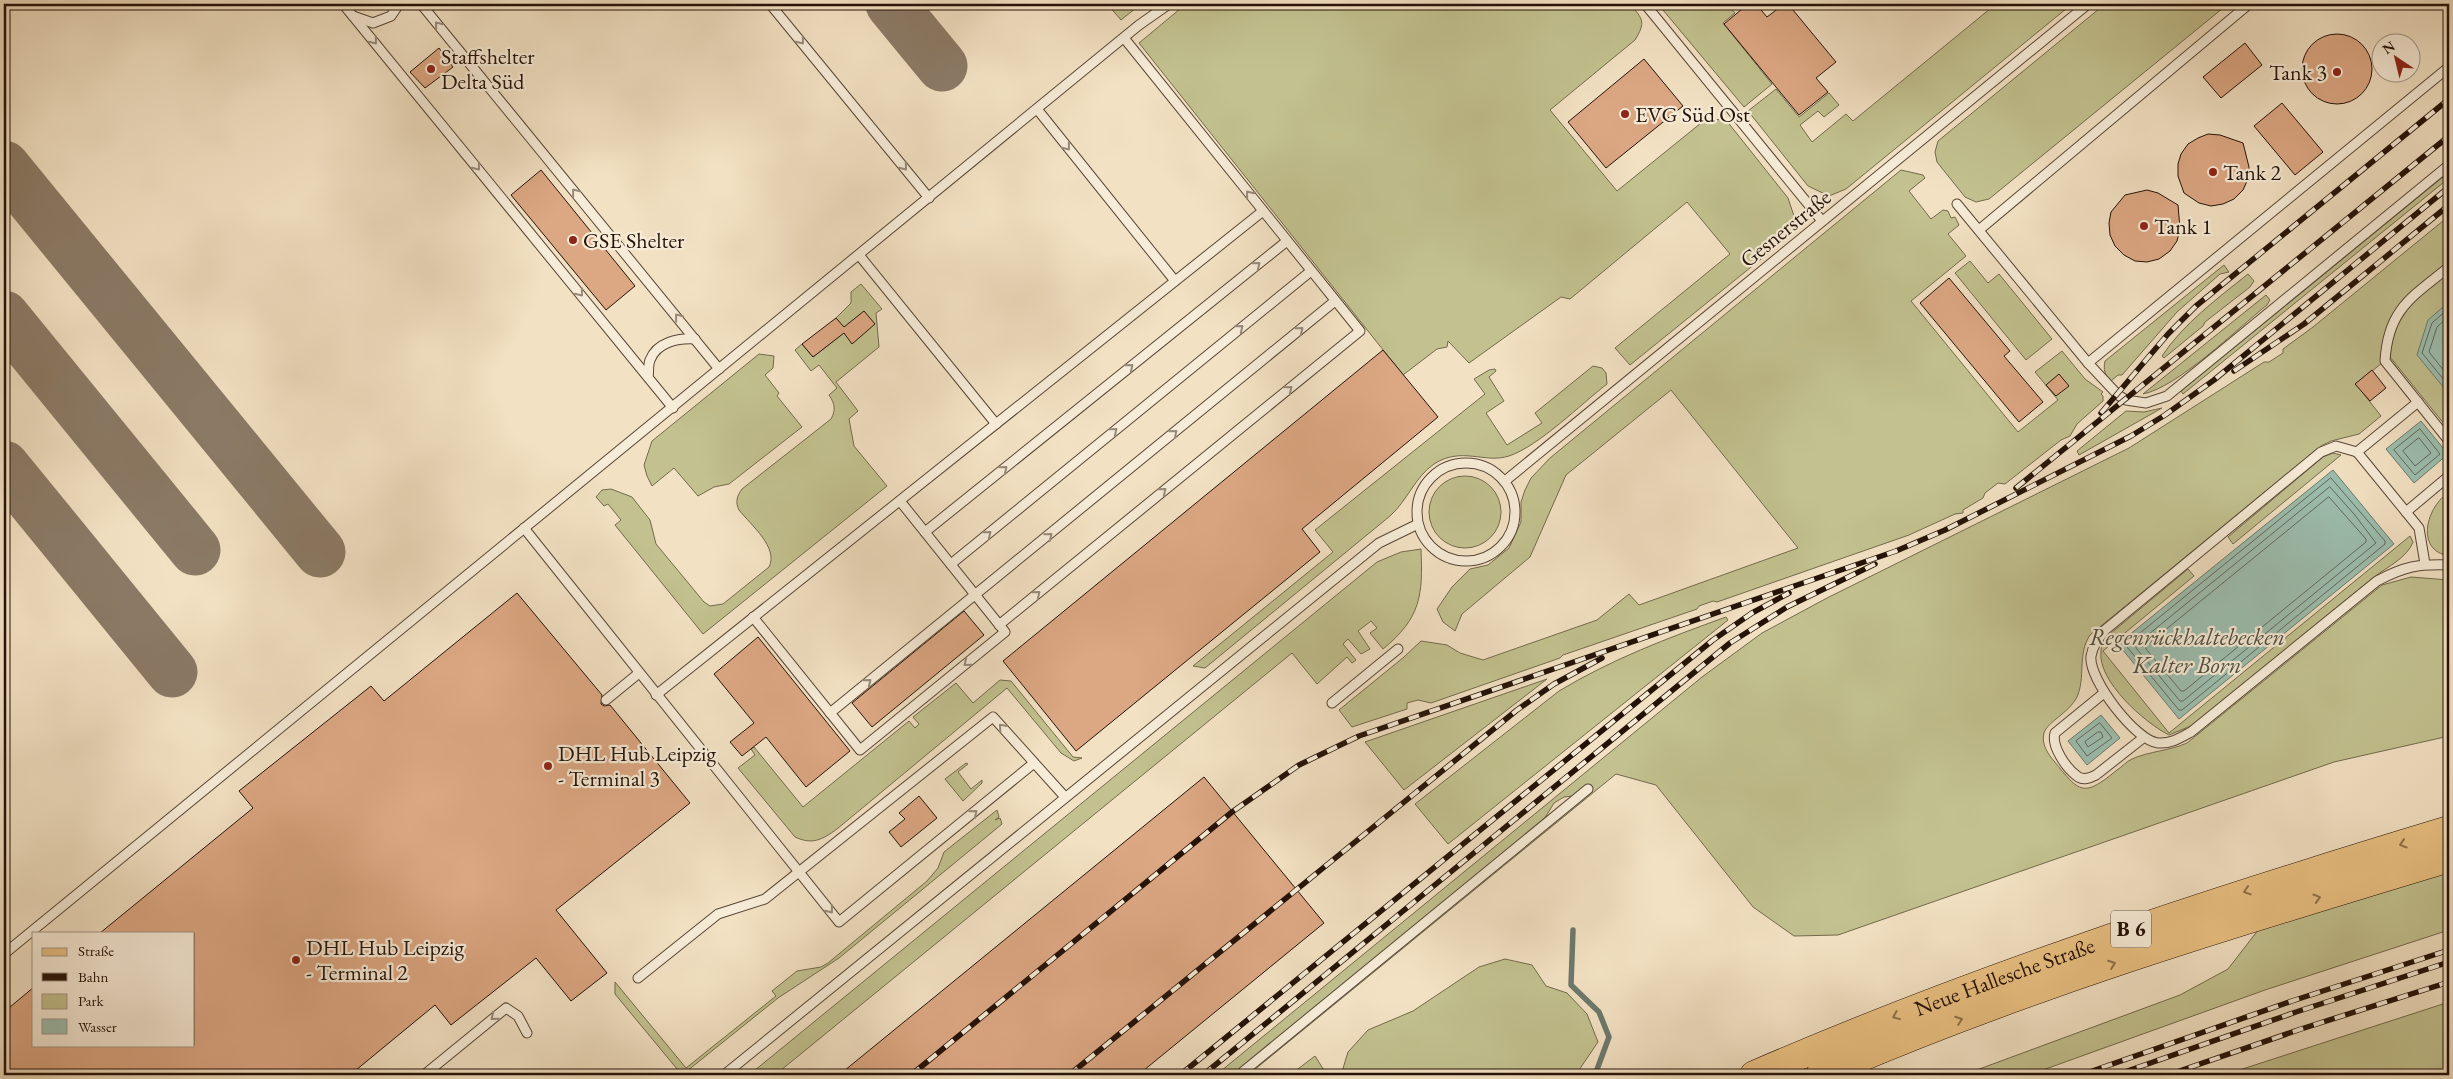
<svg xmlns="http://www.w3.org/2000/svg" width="2453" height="1079" font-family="'EB Garamond',serif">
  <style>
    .green { fill: #c2c18f; stroke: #736a4c }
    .water { fill: #9cbeaf; stroke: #6c796c }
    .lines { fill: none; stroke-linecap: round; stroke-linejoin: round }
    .shore { stroke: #60685c; stroke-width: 1 }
    .stream { stroke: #6c796c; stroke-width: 5.5 }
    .taxiway { stroke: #8b7a66; stroke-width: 51 }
    .building { fill: #dca783; stroke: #241208 }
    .lane-casing { stroke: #584637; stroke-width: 11 }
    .primary-casing { stroke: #241208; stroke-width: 29 }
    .lane { stroke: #f7ecd8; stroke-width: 9 }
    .primary { stroke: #e9c082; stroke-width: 28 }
    .rail-casing { stroke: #241208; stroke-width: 5.5 }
    .rail { stroke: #f7ecd8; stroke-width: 4; stroke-dasharray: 11; stroke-linecap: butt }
    .oneway { stroke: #988a7a }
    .oneway2 { stroke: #90724b }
    .poi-dot { fill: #8f2418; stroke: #f7ecd8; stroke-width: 2 }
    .labels { text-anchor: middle; stroke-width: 4.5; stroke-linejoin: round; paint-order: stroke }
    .shield { fill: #f7ecd8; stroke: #635346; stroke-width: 1 }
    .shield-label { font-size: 21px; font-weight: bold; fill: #241208 }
    .poi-label { font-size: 22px; fill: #241208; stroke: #f7ecd8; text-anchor: start }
    .street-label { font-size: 22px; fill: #241208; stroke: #f7ecd8 }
    .water-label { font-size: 24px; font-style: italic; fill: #4e4e42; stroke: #f7ecd8 }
  </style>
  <rect width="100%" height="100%" fill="#f2e1c3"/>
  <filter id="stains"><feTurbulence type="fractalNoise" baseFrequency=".004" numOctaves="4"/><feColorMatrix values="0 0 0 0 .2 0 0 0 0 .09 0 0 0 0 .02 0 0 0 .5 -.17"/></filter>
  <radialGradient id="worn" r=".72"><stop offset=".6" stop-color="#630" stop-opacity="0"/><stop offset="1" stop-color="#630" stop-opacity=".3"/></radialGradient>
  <g class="green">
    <path d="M1107,4H1141L1121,20Z"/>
    <path d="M1186,4H1630C1643,19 1646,22 1635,40L1550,110L1617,191L1706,119L1726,120L1788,198L1796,222L1787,238L1630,365L1615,348L1730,254L1687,202L1570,299L1561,297L1469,363L1448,341L1447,347L1437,349L1403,375L1139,43Z"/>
    <path d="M1658,4H1727L1735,13L1723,23L1772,84L1744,107Z"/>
    <path d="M1996,4H2072L1846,189L1829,196L1808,186L1748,111L1776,89L1799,117L1829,93L1839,105L1824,117L1818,111L1800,125L1812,142L1846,114L1853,121Z"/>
    <path d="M2105,4H2228L1989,199L1976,202L1965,197L1937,162L1935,152L1938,141Z"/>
    <path d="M1901,170L1923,175L1925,178L1909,191L1931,219L1943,210L1948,211L1951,218L1955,217L1959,225L1948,234L1966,256L1911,301L2018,432L2058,400L2035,372L2062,351L2085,379L2103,392L2101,394L2103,396V401L2077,424L2070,436L2061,440L2005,484L1998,483L1985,493L1983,498L1963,510V513L1955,514L1909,535L1717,602L1713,601L1699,606L1697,609L1563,655L1560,658L1431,703L1418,700L1407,703V709L1352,727L1339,710L1404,657L1421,641L1447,645L1460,653L1483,660L1597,620L1629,594L1639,605L1798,548L1671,390L1566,475L1530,557L1462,614L1455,631L1443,622L1437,609L1452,587L1470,569L1488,565L1509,548L1521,522V502L1525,490L1531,478L1550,458Z"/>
    <path d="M2449,172V178L2183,394L2181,391Z"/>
    <path d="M2449,216V261C2411,292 2381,308 2382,363L2356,384L2381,416L2359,434L2331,441L2321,446L2090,635C2077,655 2086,676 2077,697C2069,713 2047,722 2044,733C2041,744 2048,754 2054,761C2080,793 2083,798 2117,770C2122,767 2127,761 2132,759C2150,751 2169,751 2187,743L2382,585L2411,577L2449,580V736L2334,762L1838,935L1794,936L1753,907L1656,785L1616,774L1248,1075H1243L1574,796L1564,797L1554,803L1543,821L1232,1075H1216L1702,677L1762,633L1827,598L2129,448L2264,362H2269L2283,353V349L2313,327Z"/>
    <path d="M1970,261L1988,283L1999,274L2052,339L2026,360L1955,273Z"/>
    <path d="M2224,265L2229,272L2220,274L2177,312L2122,375H2118L2111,381C2105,375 2103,370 2105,361Z"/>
    <path d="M2449,272V430L2390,357C2389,317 2421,294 2449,272Z"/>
    <path d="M2248,274L2254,281L2250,287L2205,322L2203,326L2164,358L2162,356C2183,324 2218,298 2248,274Z"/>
    <path d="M861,284L882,309L876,313L879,347L836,382L858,411L849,419L854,446L887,486L703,634L615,525L621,520L608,504L604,506L596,497L602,490L611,489L632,497L650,520L656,544L704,602L710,606L723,604L769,567C779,548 751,525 739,510C735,502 737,496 742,489L831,419C836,410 835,404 829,395L837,388L819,365L811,371L795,350L802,344L813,357L846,331L836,318L851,303V292Z"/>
    <path d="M2266,295L2270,300L2267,305C2237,329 2178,387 2143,394Z"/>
    <path d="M759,354L774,356L773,368L765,375L779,393L777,396L802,427L729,484L714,487L698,496L674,468L652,486L647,476L644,465L652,441Z"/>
    <path d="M1593,366L1602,368L1606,373L1607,384C1581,404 1539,446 1509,456C1484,464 1462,446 1434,464C1415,477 1407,501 1390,516L1205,668L1193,666L1333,552L1315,530L1485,394L1474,379L1489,370L1495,369L1496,371L1489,377L1504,401L1486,413L1507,445L1542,423L1535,413Z"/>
    <path d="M2162,408L2079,455L2077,451L2126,411L2144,412Z"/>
    <path d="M2333,453L2341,455L2233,544L2228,537L2323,457Z"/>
    <circle cx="1465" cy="512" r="36"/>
    <path d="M2449,492V556C2414,550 2427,506 2449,492Z"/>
    <path d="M2410,536L2413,542C2407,558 2387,567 2374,577L2193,725L2169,735C2145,723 2097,681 2101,651C2101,644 2106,639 2110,634L2188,569L2194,576L2103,651L2169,733Z"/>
    <path d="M1421,549C1423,595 1421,618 1383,649L1370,633L1377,628L1371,621L1358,631L1370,649L1361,654L1348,639L1343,644L1356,660L1352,663L1347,657L1317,684L1292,653L775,1075H749L1377,562L1401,552Z"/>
    <path d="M1726,617L1728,620L1448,844L1415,804L1559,691C1612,659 1668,638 1726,617Z"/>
    <path d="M1547,679L1404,790L1365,742Z"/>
    <path d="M1000,680L1011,681L1073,757L1082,758L1074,761L1061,753L1007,688L837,829C822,840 812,845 795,837L738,768L755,755L751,749L754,747L803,807L909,721L915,728L919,724L913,717L956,683L973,703Z"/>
    <path d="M966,763L968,764L958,772L971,789L982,780V783L963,801L945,779Z"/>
    <path d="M997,810L999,817L995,820L1000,818L1002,824L839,958L778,998L682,1075L615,994V982L686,1068L776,996L772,991L797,971L821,967L828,963L927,881L938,868L944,852Z"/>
    <path d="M2449,870V930L2265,990L2029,1075H1963L2180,995L2228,969L2262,925Z"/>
    <path d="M1505,959L1532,965L1546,986L1567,993L1587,1014L1598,1042L1579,1070L1571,1075H1341L1348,1052L1368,1030L1413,1011L1479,967Z"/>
    <path d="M2449,1002V1075H2224Z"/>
    <path d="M1315,1056L1327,1075H1290Z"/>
  </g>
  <g class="water">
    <path d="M2449,302V394L2417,355L2428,320Z"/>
    <path d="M2421,421L2448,454L2414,483L2386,449Z"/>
    <path d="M2333,470L2394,544L2179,719L2118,644Z"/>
    <path d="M2101,715L2120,738L2087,765L2068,741Z"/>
  </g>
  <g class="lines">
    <g class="shore">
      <path d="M2449,308L2432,323L2422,353L2449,386"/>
      <path d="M2449,316L2437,327L2429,352L2449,377"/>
      <path d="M2420,429L2440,454L2415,475L2394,450Z"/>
      <path d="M2419,438L2431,453L2415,466L2403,451Z"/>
      <path d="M2331,478L2385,541V544L2182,710H2179L2127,647V644Z"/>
      <path d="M2330,487L2354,514L2376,543L2183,701H2180L2136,648V645Z"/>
      <path d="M2329,497L2366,539V542L2184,691H2181L2146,649V646Z"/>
      <path d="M2100,723L2112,738L2087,756L2076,741Z"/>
      <path d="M2098,732H2101L2103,737L2088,747L2085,742Z"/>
    </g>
    <path class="stream" d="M1573,930L1571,985L1599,1012L1609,1037L1595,1075"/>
    <g class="taxiway">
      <path d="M891,4L942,66"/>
      <path d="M4,166L320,552"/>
      <path d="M4,316L195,550"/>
      <path d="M4,466L172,672"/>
    </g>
  </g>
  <g class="building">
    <path d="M1748,4H1756L1767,17L1784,4H1788L1836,62L1816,78L1828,92L1799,115L1724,24Z"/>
    <circle cx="2337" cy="69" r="35"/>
    <path d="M2245,43L2262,65L2221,98L2203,77Z"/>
    <path d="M439,48L453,67L425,88L410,72Z"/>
    <path d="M1644,59L1683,106L1606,168L1568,122Z"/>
    <path d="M2282,103L2323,152L2295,175L2254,126Z"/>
    <path d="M2208,134L2220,135L2243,143L2249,167L2248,179L2243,190L2234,199L2223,204L2211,206L2199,203L2184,193L2178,176V164L2181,154L2188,144L2198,138Z"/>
    <path d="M541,170L635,286L606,310L511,195Z"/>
    <path d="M2147,190L2158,193L2178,205L2180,229L2177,241L2170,251L2159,259L2147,262L2135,261L2124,255L2115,246L2110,235L2109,223L2111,212L2125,195Z"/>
    <path d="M1949,278L2010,351L2004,356L2043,402L2019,422L1920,303Z"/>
    <path d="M864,311L875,324L852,344L844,333L813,357L802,344L836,318L844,327Z"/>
    <path d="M1383,350L1438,417L1302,529L1320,552L1076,751L1003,661Z"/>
    <path d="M2372,370L2386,388L2370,401L2355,384Z"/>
    <path d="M2059,374L2069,386L2056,396L2046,385Z"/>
    <path d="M517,593L602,695L601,704L604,706L610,705L690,803L556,910L607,973L571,1001L536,958L451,1025L435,1005L350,1075H4V1012L34,987V1045H194V933H100L253,808L239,791L371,686L384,701Z"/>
    <path d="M964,611L984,635L872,727L852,703Z"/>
    <path d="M758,637L850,751L806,787L766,737L742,756L730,742L754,723L714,674Z"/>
    <path d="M1204,777L1324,923L1138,1075H839Z"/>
    <path d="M919,796L937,818L901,847L889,832L905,819L899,813Z"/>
  </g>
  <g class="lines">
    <defs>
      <g id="lane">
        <path d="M343,4L673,408"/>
        <path d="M421,4L719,369"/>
        <path d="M770,4L929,198"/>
        <path d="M1645,4L1822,221"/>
        <path d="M353,16L373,23L391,16L399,4"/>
        <path d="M1037,109L1175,281"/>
        <path d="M1957,204L2088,363L2118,395L2126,400L2146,403L2167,396L2449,165"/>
        <path d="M1979,230L2249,4"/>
        <path d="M859,255L996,424"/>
        <path d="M2449,267C2412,297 2388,309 2385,361L2449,441"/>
        <path d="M2088,363L2449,67"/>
        <path d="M648,377C649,372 648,365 650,360C657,342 678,338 695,339"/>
        <path d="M2418,402L2357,452L2336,446L2321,452L2105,630C2099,638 2093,645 2091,656C2088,679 2136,741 2158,743C2171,744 2180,738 2191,732L2377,581C2405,566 2418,564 2449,565"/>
        <path d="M2357,452L2406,512"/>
        <circle cx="1466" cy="512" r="49"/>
        <path d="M1505,481L2088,4"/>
        <path d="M524,528L839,922L1034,763"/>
        <path d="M925,532L1287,241"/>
        <path d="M951,564L1311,271"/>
        <path d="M2425,564L2419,528L2406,512L2449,476"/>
        <path d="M753,617L860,750L1005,632L900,501"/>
        <path d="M999,625L1360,331L1124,38"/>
        <path d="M2104,693L2055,733C2051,746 2066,768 2077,776C2083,781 2090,778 2096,775L2143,738"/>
        <path d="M656,695L1263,211"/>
        <path d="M606,700L639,673"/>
        <path d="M1332,703L1398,649"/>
        <path d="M830,713L1335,301"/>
        <path d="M4,954L1139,25L1169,4"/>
        <path d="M638,978L718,914L765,899L993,717L1065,797"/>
        <path d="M424,1075L506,1008L518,1016L527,1033"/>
        <path d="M724,1075L1379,543L1418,524"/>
        <path d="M1239,1075L1588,789"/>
      </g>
      <g id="primary">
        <path id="s1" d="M1754,1075C1980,977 2214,901 2449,830"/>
        <path d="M1820,1075C2023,986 2237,922 2449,858"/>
      </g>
    </defs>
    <use href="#lane" class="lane-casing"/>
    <use href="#primary" class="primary-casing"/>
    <use href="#lane" class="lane"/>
    <use href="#primary" class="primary"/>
    <defs>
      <g id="rail">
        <path d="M2234,371L2304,324L2449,205"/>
        <path d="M2101,413L2168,334L2196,306L2449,99"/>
        <path d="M2016,488L2449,136"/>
        <path d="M911,1075L1232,812L1299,765L1359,736L1896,551L1945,530L2131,436L2165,415L2214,380L2449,187"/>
        <path d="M1069,1075L1517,710L1554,684L1602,658"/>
        <path d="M1180,1075L1713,640L1752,613L1789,593"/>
        <path d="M1203,1075L1730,643L1787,607L1875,564"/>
        <path d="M2081,1075L2292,1001L2449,950"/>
        <path d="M2116,1075L2296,1012L2449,962"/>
        <path d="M2168,1075L2301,1029L2449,982"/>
      </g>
    </defs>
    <use href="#rail" class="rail-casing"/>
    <use href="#rail" class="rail"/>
  </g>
  <defs><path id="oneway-chevron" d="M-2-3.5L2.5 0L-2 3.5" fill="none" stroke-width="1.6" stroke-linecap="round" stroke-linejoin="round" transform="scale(1.25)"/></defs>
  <g class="oneway">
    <use href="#oneway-chevron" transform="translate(438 25) rotate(-129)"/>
    <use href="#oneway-chevron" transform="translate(374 41) rotate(51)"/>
    <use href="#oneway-chevron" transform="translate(801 41) rotate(51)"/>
    <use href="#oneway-chevron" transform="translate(1067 147) rotate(51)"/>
    <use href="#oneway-chevron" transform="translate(477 167) rotate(51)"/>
    <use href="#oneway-chevron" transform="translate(904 167) rotate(51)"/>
    <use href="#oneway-chevron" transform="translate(575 192) rotate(-129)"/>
    <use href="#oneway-chevron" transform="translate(1249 194) rotate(-129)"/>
    <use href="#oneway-chevron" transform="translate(1257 265) rotate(-39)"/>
    <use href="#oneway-chevron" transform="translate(580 293) rotate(51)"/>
    <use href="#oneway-chevron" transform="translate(678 317) rotate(-129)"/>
    <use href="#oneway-chevron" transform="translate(1240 328) rotate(-39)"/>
    <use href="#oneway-chevron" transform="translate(1300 330) rotate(-39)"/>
    <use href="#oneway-chevron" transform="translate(1130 367) rotate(-39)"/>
    <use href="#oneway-chevron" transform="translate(1289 389) rotate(-39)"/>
    <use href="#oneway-chevron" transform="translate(1114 431) rotate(-39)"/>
    <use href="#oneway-chevron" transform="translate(1174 433) rotate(-39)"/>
    <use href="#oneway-chevron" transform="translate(1004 469) rotate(-39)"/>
    <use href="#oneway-chevron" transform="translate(1163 491) rotate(-39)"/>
    <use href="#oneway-chevron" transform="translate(988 534) rotate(-39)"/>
    <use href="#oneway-chevron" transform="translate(1049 536) rotate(-39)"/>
    <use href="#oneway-chevron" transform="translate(1037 594) rotate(-39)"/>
    <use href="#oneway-chevron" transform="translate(967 663) rotate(141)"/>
    <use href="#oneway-chevron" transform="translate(868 682) rotate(-39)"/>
    <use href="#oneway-chevron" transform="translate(1002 727) rotate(-132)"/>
    <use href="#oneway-chevron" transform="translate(974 813) rotate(-39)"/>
    <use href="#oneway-chevron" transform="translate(830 910) rotate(51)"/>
    <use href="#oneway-chevron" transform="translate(494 1017) rotate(141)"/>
  </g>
  <g class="oneway2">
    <use href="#oneway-chevron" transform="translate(2403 844) rotate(163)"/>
    <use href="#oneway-chevron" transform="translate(2247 891) rotate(162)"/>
    <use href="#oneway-chevron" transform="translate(2317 898) rotate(-17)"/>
    <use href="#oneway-chevron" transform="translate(2112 964) rotate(-20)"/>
    <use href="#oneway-chevron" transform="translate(1896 1016) rotate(158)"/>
    <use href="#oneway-chevron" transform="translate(1959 1020) rotate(-20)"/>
  </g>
  <g class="poi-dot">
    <circle cx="431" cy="69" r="5"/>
    <circle cx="2337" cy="72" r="5"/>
    <circle cx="1625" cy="114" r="5"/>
    <circle cx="2213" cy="172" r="5"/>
    <circle cx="2144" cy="226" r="5"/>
    <circle cx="573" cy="240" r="5"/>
    <circle cx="548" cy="766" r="5"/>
    <circle cx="296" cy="960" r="5"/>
  </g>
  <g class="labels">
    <rect class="shield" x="2111" y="910.5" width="40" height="37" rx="4"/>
    <g class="shield-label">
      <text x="2131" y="936">B 6</text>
    </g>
    <g class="poi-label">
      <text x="441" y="64">Staffshelter<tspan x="441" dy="25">Delta Süd</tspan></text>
      <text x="2327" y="80" text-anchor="end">Tank 3</text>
      <text x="1635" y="122">EVG Süd Ost</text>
      <text x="2223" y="180">Tank 2</text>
      <text x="2154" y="234">Tank 1</text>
      <text x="583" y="248">GSE Shelter</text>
      <text x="558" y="761">DHL Hub Leipzig<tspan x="558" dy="25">- Terminal 3</tspan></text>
      <text x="306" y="955">DHL Hub Leipzig<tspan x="306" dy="25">- Terminal 2</tspan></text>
    </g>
    <g class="street-label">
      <text transform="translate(1785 228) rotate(-39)" y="8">Gesnerstraße</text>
      <text dy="8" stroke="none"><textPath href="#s1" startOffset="269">Neue Hallesche Straße</textPath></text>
    </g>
    <g class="water-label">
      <text x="2187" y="645">Regenrückhaltebecken<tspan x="2187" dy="28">Kalter Born</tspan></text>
    </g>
  </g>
  <rect width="2453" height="1079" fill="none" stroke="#f2e1c3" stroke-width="20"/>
  <rect x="5" y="5" width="2443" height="1069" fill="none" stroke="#241208" stroke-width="2.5"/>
  <rect x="10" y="10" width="2433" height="1059" fill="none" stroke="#241208"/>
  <rect x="32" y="932" width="162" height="115" fill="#f7ecd8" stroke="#a39585"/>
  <rect x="42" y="948" width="25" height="8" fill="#e9c082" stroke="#a39585"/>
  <text x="78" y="956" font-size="15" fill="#241208">Straße</text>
  <rect x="42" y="973" width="25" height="8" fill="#241208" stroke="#a39585"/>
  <text x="78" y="982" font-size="15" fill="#241208">Bahn</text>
  <rect x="42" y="994" width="25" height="15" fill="#c2c18f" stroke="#a39585"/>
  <text x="78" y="1006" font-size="15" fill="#241208">Park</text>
  <rect x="42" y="1019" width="25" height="15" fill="#9cbeaf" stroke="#a39585"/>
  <text x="78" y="1032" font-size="15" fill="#241208">Wasser</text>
  <g transform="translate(2396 58) rotate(325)"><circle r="24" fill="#f7ecd8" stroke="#a39585"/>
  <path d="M0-4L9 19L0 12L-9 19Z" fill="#8f2418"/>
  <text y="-8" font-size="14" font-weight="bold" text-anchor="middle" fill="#241208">N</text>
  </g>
  <rect width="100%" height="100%" filter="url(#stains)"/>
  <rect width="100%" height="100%" fill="url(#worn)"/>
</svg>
